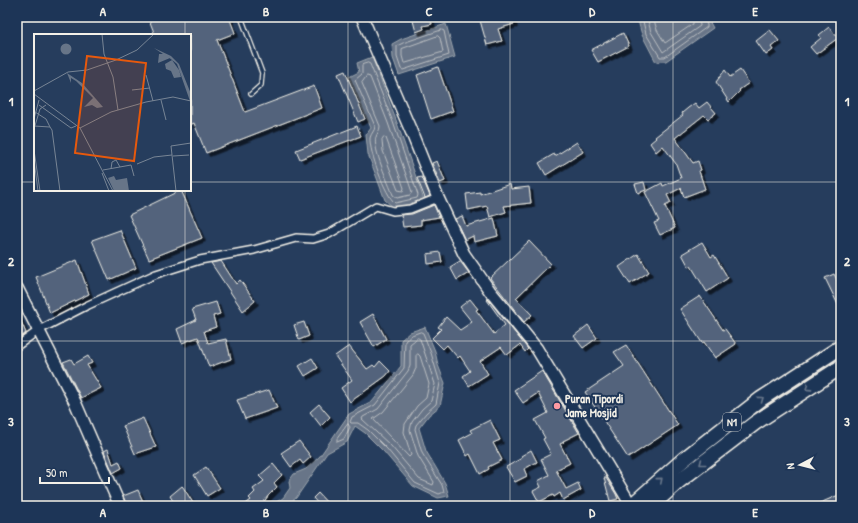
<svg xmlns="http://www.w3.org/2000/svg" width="858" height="523" font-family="'Patrick Hand',sans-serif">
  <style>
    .water { fill: #677588; stroke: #9fa7ae }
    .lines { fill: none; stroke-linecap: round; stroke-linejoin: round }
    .shore { stroke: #bcbfc2; stroke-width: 1 }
    .building { fill: #52647b; stroke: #f4f1e8; filter: url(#shadow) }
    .lane-casing { stroke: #f4f1e8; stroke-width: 6 }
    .street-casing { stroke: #f4f1e8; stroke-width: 10 }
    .secondary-casing { stroke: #f4f1e8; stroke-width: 14 }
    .highway-casing { stroke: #f4f1e8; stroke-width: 17 }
    .lane { stroke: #1d3557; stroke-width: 3.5 }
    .street { stroke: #1d3557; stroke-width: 7 }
    .secondary { stroke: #1d3557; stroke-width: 11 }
    .highway { stroke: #1d3557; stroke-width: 14 }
    .oneway { stroke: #68778a }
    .grid { fill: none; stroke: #f4f1e8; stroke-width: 1; stroke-opacity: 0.55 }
    .poi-dot { fill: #ff9aa2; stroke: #1d3557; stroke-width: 1.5 }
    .labels { text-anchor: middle; stroke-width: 4; stroke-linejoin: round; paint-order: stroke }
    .shield { fill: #1d3557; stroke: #b4b9bc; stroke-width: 1 }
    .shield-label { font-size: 11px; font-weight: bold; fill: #f4f1e8 }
    .poi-label { font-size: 12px; font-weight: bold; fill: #f4f1e8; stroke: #1d3557; text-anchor: start }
    .inset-road { fill: none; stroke: #788595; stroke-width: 1 }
    .view { fill: #e8590c; fill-opacity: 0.15; stroke: #e8590c; stroke-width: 2 }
    .inset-edge { fill: none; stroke: #f4f1e8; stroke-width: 2 }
    .neatline { fill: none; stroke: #f4f1e8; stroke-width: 1.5 }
    .grid-label { font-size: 13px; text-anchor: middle; font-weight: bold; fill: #f4f1e8 }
  </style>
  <defs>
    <filter id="shadow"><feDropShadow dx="3.5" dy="3.5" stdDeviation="0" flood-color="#0009"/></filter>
  </defs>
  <rect width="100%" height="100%" fill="#263d5d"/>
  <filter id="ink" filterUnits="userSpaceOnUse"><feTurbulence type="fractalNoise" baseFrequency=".025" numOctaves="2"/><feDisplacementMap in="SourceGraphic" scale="8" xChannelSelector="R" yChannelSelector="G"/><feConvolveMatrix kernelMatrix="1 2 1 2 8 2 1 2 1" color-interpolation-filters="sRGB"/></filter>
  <g filter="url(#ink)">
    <g class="water">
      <path d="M637,17H707L713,28L666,61L656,62L642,35Z"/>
      <path d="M446,24L455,57L399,75L393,58L392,44L401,39Z"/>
      <path d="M372,57L396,120L424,200L408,205L393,207L385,200L368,154L366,135L371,128L349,77L359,72L357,63Z"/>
      <path d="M425,327L435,351L438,365L445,383L440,406L429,415L419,428L426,451L445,483L449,496L438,498L413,486L384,452L365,433L355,426L347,442L327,453L296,498L286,506H270L283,498L290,488L289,481L294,474L306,469L320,456L349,414L372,402L401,366V340L410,332Z"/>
    </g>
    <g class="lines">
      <g class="shore">
        <path d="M642,17L646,34L660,57H665L707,27V25L704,17"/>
        <path d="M647,17L651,32L663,52L700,26L699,17"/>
        <path d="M653,17L657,30L665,43L693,24V17"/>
        <path d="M442,30L444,31L449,55L403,70L401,69L397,57V46L403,43Z"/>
        <path d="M438,36L440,38L443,52L406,63H404L402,56V49Z"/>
        <path d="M368,63L370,64L393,122L418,195L417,198L395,203C385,195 369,151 370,138C371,133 375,131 375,126L355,80L362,74V65Z"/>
        <path d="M367,76L370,77L388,123L412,192L410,195L397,198L393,195C389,184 372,148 376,137C377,133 380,131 380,126L362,83Z"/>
        <path d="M384,137L386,138L404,188L403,191L398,190L383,151L382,140Z"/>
        <path d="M421,332L423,333L431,353L440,383L436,404L426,413L416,425L415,429L422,453L442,485L444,492L439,494L415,483L387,449L368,430L358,423H351L350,422L352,417L375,405L404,368L405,341L412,335Z"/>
        <path d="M418,338L420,339L435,384L431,401L422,409L412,422L410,430L418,456L434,482L433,485L419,479L391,446L362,419L363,417L378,409L408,371L410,366V344L415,340Z"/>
        <path d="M418,354L420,356L429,384L426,398L417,406L405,424L404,432L411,455L409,457L373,419L383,412L413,375L416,368V356Z"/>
        <path d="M348,424L350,427L344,439L337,442V439Z"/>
      </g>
    </g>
    <g class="building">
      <path d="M148,17H229L235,33L217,40L245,112L314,86L322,108L206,153L194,123L190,125V35H155Z"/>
      <path d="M412,17H430L432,24L423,26L424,29L416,32Z"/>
      <path d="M479,17H512L514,24L498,29L502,41L487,45Z"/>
      <path d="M829,27L838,38L816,54L810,47L821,38L819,35Z"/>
      <path d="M770,30L779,41L771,47L773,50L766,55L756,41Z"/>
      <path d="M623,33L629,46L598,62L591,50Z"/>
      <path d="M438,67L453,111L431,119L417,75Z"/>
      <path d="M725,70L730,77L740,70L749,83L739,90L740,91L729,102L716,82Z"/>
      <path d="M345,71L365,119L358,122L338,74Z"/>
      <path d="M707,102L716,113L708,119L704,115L675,138L693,163L698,161L701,170L699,171L705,189L684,197L681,188L667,195L671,203L665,206L675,228L660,235L654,223L659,221L645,192L662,183L663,186L681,178L676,164L663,146L656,152L650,143L656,138L655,137L683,115L682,113L688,108L695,103L699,108Z"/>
      <path d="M357,126L361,136L300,159L296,150Z"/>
      <path d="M577,142L583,152L546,175L539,163L554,154L555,156Z"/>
      <path d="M437,161L445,181L440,183L432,163Z"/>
      <path d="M422,177L430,196L425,198L417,178Z"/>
      <path d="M644,182L646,190L638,193L635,184Z"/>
      <path d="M510,184L511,189L529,187L531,203L504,206L506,212L490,217L487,206L468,210L466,194L480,192V194Z"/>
      <path d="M181,190L202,238L149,259L129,215Z"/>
      <path d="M434,205L439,217L421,220V225L403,227L401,215L412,214Z"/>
      <path d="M462,216L466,226L494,218L498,236L474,242L473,236L465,240L455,219Z"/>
      <path d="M120,230L136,268L109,280L92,240Z"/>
      <path d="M529,241L551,264L516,298L532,315L524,322L490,278Z"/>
      <path d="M702,242L711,257L714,255L728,278L707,292L691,266L689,267L682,254Z"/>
      <path d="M440,252L442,262L428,264L427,254Z"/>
      <path d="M638,254L649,272L630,284L619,267Z"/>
      <path d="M77,260L89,294L50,313L36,277Z"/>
      <path d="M221,261L236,284L240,280L255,301L243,311L211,263Z"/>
      <path d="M460,261L469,273L457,280L450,267Z"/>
      <path d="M834,274L841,288V311L825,278Z"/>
      <path d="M700,296L723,330L725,329L736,344L715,358L704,342L702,343L680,309Z"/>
      <path d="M470,299L478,309L476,310L494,334L505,325L487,300L488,299L528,349L525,352L520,345L507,355L501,347L480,361L488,374L469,386L463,376L470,371L460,356L458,358L447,345L443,349L432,338L441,329L438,327L446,317L460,330L472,322L460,307Z"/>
      <path d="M216,302L220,314L213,316L216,327L204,331L208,343L226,339L231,359L209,367L198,337L182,343L177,329L196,320L192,309Z"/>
      <path d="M17,312L26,333L17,340Z"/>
      <path d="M373,314L386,339L374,347L360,322Z"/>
      <path d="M304,322L309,336L299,340L294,325Z"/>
      <path d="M588,325L597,338L583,348L574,336Z"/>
      <path d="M626,345L678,425L628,458L585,392L624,366L614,352Z"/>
      <path d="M349,346L367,369L373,365L375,367L380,361L390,371L386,376L350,402L341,388L352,380L335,356Z"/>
      <path d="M88,356L92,363L87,365L101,388L81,398L63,362L71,359L74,364Z"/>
      <path d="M312,358L318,368L305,376L299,366Z"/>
      <path d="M542,371L579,433L563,441L564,442L560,444L570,463L556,470L566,489L578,483L581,490L563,500L560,493L554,497L553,495L539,502L533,491L541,487L538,481L549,475L541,459L551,454L543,439L545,438L535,420L548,413L538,393L523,403L514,390Z"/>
      <path d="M269,390L277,408L245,419L237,400Z"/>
      <path d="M319,404L330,417L321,426L310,412Z"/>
      <path d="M143,418L156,447L135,454L123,426Z"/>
      <path d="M490,420L500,440L493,443L502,460L488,467L489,469L480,474L470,454L467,456L459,440L472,433L470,430Z"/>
      <path d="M299,441L311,457L303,464L300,460L291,467L281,453Z"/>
      <path d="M108,449L113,464L119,461L122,468L113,473L104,451Z"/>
      <path d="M531,450L537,462L524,469L527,476L515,482L506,467L522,458L521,456Z"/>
      <path d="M273,464L282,475L274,483L277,487L268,496L261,506H243L251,500L249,498L255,492L253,489L264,481L259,476Z"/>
      <path d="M206,467L220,488L207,496L194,475Z"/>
      <path d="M604,478H606L616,494L618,499L610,501Z"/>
      <path d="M182,486L183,487L195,506H176L170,496Z"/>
      <path d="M138,490L145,506H127L123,496Z"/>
      <path d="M318,493L330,506H320L313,498Z"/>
      <path d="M841,494V506H813Z"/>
    </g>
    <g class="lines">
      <defs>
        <path id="lane" d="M241,17L262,73L261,85L251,94"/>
        <path id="street" d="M17,346L39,330L86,306L156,274L200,260L254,250L296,238L313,239L329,234L376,206L393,211L410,209L438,198"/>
        <g id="secondary">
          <path d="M362,17L411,131L438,198L464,254L490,291L537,349L631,505"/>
          <path d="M17,288L75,402L120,506"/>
        </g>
        <g id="highway">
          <path d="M631,506L683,460L761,399L841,347"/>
          <path d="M651,506L679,481L755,423L841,367"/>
        </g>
      </defs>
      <use href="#lane" class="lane-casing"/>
      <use href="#street" class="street-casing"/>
      <use href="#secondary" class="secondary-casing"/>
      <use href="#highway" class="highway-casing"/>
      <use href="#lane" class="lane"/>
      <use href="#street" class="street"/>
      <use href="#secondary" class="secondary"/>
      <use href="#highway" class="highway"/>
    </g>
    <defs><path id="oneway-chevron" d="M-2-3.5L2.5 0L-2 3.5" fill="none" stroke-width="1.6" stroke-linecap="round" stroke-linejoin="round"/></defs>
    <g class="oneway">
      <use href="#oneway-chevron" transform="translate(808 388) rotate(147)"/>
      <use href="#oneway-chevron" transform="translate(761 399) rotate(-36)"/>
      <use href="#oneway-chevron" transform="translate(702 463) rotate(142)"/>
      <use href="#oneway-chevron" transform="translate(660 480) rotate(-41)"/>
    </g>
  </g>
  <path class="grid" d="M185,17V35M348,17V506M510,17V506M673,17V506M17,182H35M190,182H841M185,190V506M17,341H841"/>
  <circle class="poi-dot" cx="557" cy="406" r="4"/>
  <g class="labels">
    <rect class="shield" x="723" y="413" width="18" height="18" rx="3"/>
    <g class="shield-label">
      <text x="732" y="426">N1</text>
    </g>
    <g class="poi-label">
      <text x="565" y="403">Puran Tipordi<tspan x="565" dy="14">Jame Mosjid</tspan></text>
    </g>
  </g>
  <g transform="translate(34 34)">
    <rect width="157" height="157" fill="#263d5d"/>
    <path d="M26.5 15a5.5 5.5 0 1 1 11 0a5.5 5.5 0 1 1-11 0ZM120,14L137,22L145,30L157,60V70L143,30L133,22L136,24L124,29L125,20H129ZM138,26L145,36L147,43L140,44L137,37L132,35L131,30ZM33,39L48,49L69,73L63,74L58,71L50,73L59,64L42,47L37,44V49ZM80,142L82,146L93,144L95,157H80L74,144Z" fill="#677588"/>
    <path class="inset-road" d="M68,0L70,20L79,43L84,76M112,41L119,67M98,56L116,54M0,57L34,38L53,36L82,26L103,16L120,0M0,60L46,94L79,157M127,66L132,86M5,71L37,94L42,92M1,78L12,85L16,93M0,85L5,66M0,92L16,93L18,96L26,157M46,94L77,78L112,68L139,63L157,67M0,95L6,75L12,71M0,116L6,157M138,121L137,112L157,109M139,122L155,121M0,126L4,157M103,130L120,123L138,121L142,157M77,135L78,128L82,126L86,133M69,136L97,131L100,142M68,139L75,157"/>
    <path class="view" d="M53,22L112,29L100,127L41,119Z"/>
    <rect width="157" height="157" class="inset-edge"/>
  </g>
  <rect width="858" height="523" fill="none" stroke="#1d3557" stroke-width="44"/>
  <g transform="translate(800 465) rotate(263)" stroke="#1d3557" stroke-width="3" paint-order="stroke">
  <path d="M0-3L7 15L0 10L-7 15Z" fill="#f4f1e8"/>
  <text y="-6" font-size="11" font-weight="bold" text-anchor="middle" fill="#f4f1e8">N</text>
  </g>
  <path d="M40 477v6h69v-6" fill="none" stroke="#f4f1e8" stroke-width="2"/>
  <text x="46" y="477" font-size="12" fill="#f4f1e8" stroke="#1d3557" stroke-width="3" paint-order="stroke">50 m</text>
  <rect x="22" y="22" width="814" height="479" class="neatline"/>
  <g class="grid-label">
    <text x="103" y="16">A</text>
    <text x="266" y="16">B</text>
    <text x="429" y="16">C</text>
    <text x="592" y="16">D</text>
    <text x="755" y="16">E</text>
    <text x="11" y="106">1</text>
    <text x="847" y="106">1</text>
    <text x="11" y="266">2</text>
    <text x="847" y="266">2</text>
    <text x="11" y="426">3</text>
    <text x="847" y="426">3</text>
    <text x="103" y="517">A</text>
    <text x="266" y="517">B</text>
    <text x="429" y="517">C</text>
    <text x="592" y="517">D</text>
    <text x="755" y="517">E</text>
  </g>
</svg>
